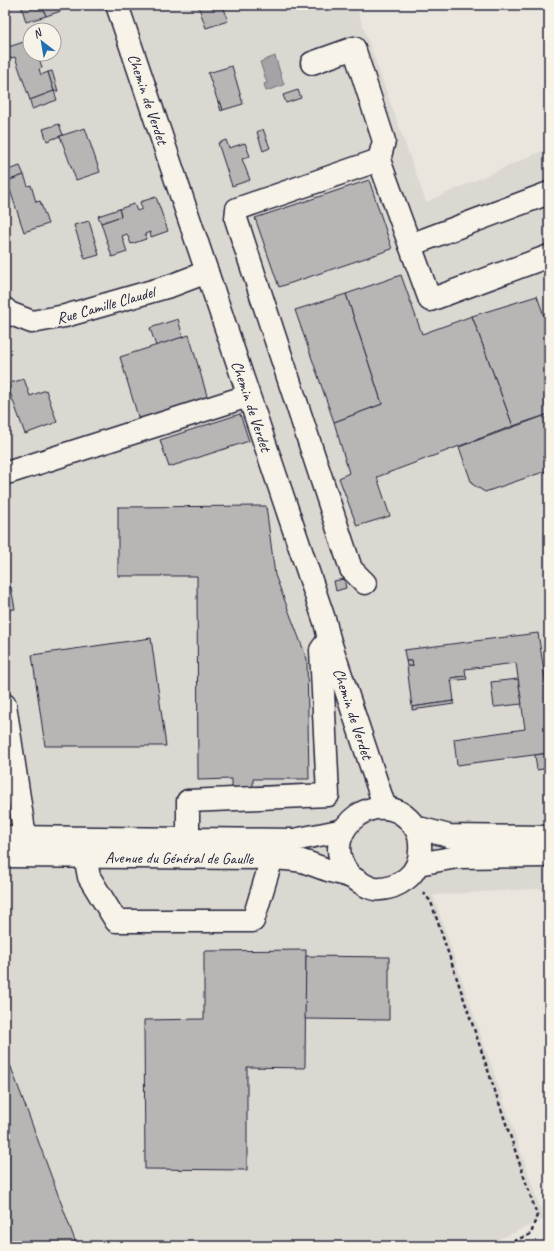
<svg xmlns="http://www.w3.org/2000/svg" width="554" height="1251" font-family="Caveat,sans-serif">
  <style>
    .built { fill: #dbd8d2; fill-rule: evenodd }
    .water { fill: #a6a3a6; stroke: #716f7b }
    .building { fill: #b8b6b5; stroke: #22223b }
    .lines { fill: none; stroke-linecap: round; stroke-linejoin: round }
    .minor-casing { stroke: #22223b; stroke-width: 25 }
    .major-casing { stroke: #22223b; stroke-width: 25 }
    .path { stroke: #22223b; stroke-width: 2.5; stroke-dasharray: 4 3; stroke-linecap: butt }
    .minor { stroke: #f7f3e8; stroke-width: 22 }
    .major { stroke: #f7f3e8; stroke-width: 22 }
    .labels { text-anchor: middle; stroke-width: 4; stroke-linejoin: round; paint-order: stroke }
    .street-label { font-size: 16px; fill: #22223b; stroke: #f7f3e8 }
  </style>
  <rect width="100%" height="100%" fill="#eae6de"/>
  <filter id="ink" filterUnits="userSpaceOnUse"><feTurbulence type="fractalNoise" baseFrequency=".025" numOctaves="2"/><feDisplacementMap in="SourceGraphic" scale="8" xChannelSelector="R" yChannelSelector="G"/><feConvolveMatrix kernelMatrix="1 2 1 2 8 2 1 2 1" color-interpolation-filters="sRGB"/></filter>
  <g filter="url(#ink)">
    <path class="built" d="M5,5H358L359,15L426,202L549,148V888L433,895L544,1219L484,1246H5ZM30,30H54V54H30Z"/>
    <path class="water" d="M275,56L284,85L266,91L264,84L267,83L260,62Z"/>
    <g class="building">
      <path d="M21,5H42L46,16L26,22Z"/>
      <path d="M42,5H59L61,11L46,16Z"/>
      <path d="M198,5H223L228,21L206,28Z"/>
      <path d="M30,40V54H38L42,68L39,69L41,75L48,72L54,91L30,100L15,57L5,60V48Z"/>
      <path d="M232,66L243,104L223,110L220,101L218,102L208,73Z"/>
      <path d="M52,71L58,91H54L48,72Z"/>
      <path d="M298,90L301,98L286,103L283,95Z"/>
      <path d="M54,91L57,100L32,109L30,100Z"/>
      <path d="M220,101L223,110L221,111L218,102Z"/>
      <path d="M59,124L63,135L47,141L43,129Z"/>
      <path d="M85,128L100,172L76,180L60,136Z"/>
      <path d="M263,129L270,148L263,151L257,132Z"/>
      <path d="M226,140L229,148L245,143L250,156L242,159L250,180L232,186L218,143Z"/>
      <path d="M20,166L24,175L7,181L5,171Z"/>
      <path d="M24,175L28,186L31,185L36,202L40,201L48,224L24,232L7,181Z"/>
      <path d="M369,180L392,249L279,287L255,218Z"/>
      <path d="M156,197L168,231L151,237L150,232L145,234L146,239L131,244L127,234L122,236L127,252L112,257L101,223L121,216L119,209L134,204L137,211L142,209L140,202Z"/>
      <path d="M119,209L121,216L101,223L98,216Z"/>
      <path d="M89,221L99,255L85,259L74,225Z"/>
      <path d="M401,275L422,334L472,316L513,426L377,477L390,516L357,526L339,478L349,473L334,422L382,404L346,294Z"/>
      <path d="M346,294L382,404L334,422L295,310Z"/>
      <path d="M537,296L549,330V414L513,426L472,316Z"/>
      <path d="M178,319L183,337L156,346L150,328Z"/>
      <path d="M189,335L208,399L139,420L120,357Z"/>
      <path d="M24,379L30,396L46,390L57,422L25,434L7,384Z"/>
      <path d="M240,414L249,441L169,467L160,440Z"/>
      <path d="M549,414V470L485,492L472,484L459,447Z"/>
      <path d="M266,506L275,575L307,659L309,779H253V790H232V779L198,780L197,576H118V507Z"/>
      <path d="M344,579L346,588L336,591L334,581Z"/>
      <path d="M11,587L15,609L5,610V588Z"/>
      <path d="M538,633L549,703V753L457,765L454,739L525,729L516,663L465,669L466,676L451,678L454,701L412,707L407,666H413L412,661H406L404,650Z"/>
      <path d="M151,638L166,746H45L32,655Z"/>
      <path d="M406,661H412L413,666H407Z"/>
      <path d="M466,676L467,679L451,681V678Z"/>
      <path d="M518,679L522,704L494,707L491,682Z"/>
      <path d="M454,701V704L412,710V707Z"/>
      <path d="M549,753V768L537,770L535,755Z"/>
      <path d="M306,950L305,1068L247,1067V1170L145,1169L144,1020L204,1019V951Z"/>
      <path d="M306,956L389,957V1020L305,1019Z"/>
      <path d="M5,1051L77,1246H5Z"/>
    </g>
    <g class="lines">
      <defs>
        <g id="minor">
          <path id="s1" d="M117,5L325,622L329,639L385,808"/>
          <path d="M312,63L354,48L384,141L379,160"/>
          <path d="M410,245L549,193"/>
          <path id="s2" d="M5,309L9,313L32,322L65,316L170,286L207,272"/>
          <path d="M10,472L248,396"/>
          <path d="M365,583L351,569L236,219L237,209L379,160L430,300L549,256"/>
          <path d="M5,705L25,837"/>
          <path d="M188,838V801L328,795L321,650L329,639"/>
          <path d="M85,856L89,877L116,921H253L272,858"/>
        </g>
        <g id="major">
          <path d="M415,827L449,836L549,837"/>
          <path d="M5,837L294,840L344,830"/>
          <path id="s3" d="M5,856L272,858C282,859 292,859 302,861C312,864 321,868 331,871C337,873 345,874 351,877C360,881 364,887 375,889C387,890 397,886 406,879C417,871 421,857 420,844C420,836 417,829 411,822C379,785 322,827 344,867C346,871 349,874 351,877"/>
          <path d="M418,864L457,857L549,856"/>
        </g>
      </defs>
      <use href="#minor" class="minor-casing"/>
      <use href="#major" class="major-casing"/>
      <path class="path" d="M423,892L431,902L537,1215L531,1234L501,1246"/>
      <use href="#minor" class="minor"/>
      <use href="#major" class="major"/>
    </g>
  </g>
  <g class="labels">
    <g class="street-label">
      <text dy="6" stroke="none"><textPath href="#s1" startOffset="99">Chemin de Verdet</textPath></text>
      <text dy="6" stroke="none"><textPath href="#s2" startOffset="106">Rue Camille Claudel</textPath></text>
      <text dy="6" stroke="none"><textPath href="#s1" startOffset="423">Chemin de Verdet</textPath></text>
      <text dy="6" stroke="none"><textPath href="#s1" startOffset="747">Chemin de Verdet</textPath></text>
      <text dy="6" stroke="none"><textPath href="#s3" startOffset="174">Avenue du Général de Gaulle</textPath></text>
    </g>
  </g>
  <rect width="554" height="1251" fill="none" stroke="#f7f3e8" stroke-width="20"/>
  <rect x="10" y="10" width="534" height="1231" fill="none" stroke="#22223b" stroke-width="1.5" filter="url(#ink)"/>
  <g transform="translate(42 42) rotate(329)"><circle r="19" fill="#f7f3e8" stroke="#a29fa3"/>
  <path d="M0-3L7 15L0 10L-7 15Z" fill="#1f6fb2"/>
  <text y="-6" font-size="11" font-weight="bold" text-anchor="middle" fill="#22223b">N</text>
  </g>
</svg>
